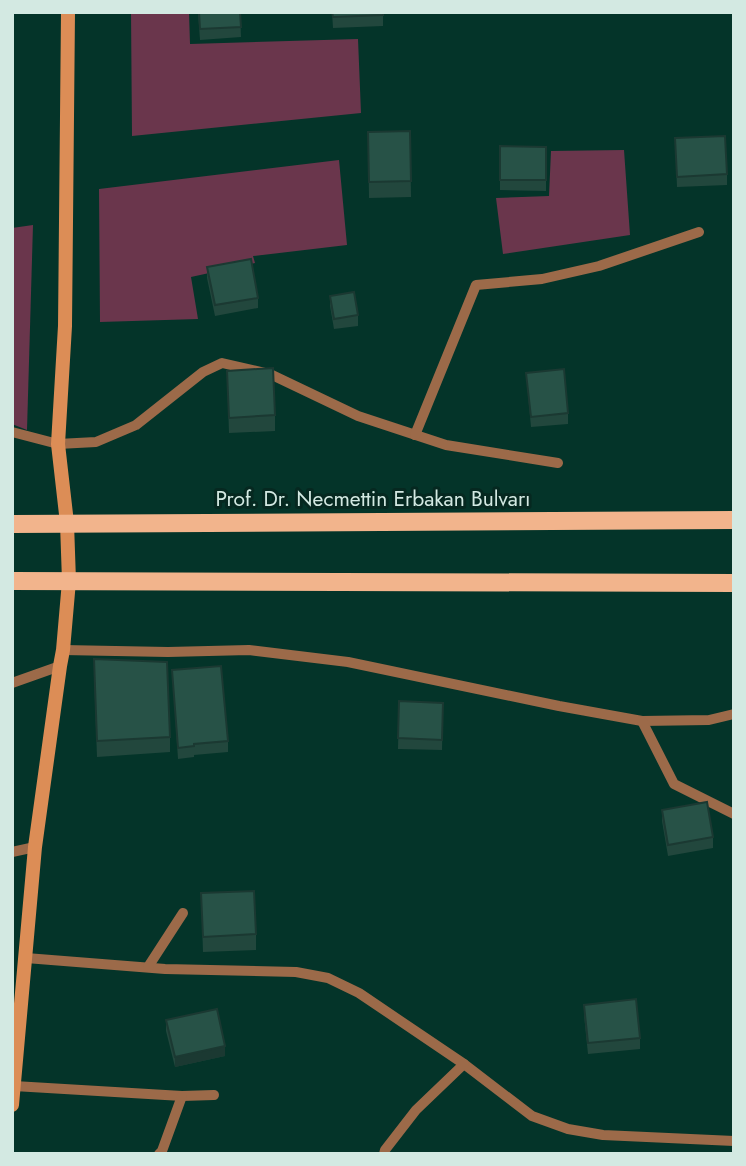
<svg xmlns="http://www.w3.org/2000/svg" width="746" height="1166" font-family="Jost,sans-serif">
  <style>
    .green { fill: #6a364c }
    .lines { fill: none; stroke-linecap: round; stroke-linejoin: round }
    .lane { stroke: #9c6a49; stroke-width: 10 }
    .secondary { stroke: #dc8d56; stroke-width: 14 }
    .primary { stroke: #f2b48c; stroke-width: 18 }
    .wall { fill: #22473d }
    .shaded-wall { fill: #1b3932 }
    .building { fill: #275247; stroke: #1b3932; stroke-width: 2 }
    .labels { text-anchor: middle; stroke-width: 6; stroke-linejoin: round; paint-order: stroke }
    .street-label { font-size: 21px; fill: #d3e9e2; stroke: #062820 }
  </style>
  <rect width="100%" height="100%" fill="#043429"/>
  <g class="green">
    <path d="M131,12H189L190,44L358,39L361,113L132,136Z"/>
    <path d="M624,150L630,235L503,254L496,198L549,196L551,151Z"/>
    <path d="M339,160L347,245L253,256L255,263L191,277L198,319L100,322L99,189Z"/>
    <path d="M33,225L27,430L12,424V228Z"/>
  </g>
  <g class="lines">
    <g class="lane">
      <path d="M12,432L58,444L96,442L136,425L203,372L222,363L270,374L358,416L446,445L558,463"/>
      <path d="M415,435L476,285L542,279L599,266L699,232"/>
      <path d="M63,650L168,652L249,650L348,662L559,706L642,721L709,720L734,714"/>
      <path d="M12,683L60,666"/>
      <path d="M642,721L674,784L734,814"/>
      <path d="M12,852L35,847"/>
      <path d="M26,958L165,969L296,972L328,978L359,993L464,1064L532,1116L568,1129L603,1135L734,1141"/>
      <path d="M148,967L183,913"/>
      <path d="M14,1086L182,1096L214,1095"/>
      <path d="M159,1154L162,1151L182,1096"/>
      <path d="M384,1154L385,1150L416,1110L464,1064"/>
    </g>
    <path class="secondary" d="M12,1105L35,847L60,666L63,650L69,581L67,523L58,444L65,326L68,12"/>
    <g class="primary">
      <path d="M12,524L734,520"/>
      <path d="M12,581L734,583"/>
    </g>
  </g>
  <g class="wall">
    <path d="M198,12H240L241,37L200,40Z"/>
    <path d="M332,12L383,15V26L333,28Z"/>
    <path d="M410,131L411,197L369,198L368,132Z"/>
    <path d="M675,138L727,174V185L677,187Z"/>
    <path d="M500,146L546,147V191L500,190Z"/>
    <path d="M207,267L258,298V308L215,316L207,278Z"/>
    <path d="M330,296L358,315V326L334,329L330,306Z"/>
    <path d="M227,371L275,415V431L229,433Z"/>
    <path d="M526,373L568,413V424L531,427Z"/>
    <path d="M172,670L228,741V752L194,755V757L178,759Z"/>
    <path d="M94,675L170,737V752L97,757Z"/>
    <path d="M399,701L443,703L442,750L398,749Z"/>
    <path d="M662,810L713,837V848L668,856L662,821Z"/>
    <path d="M201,893L256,934V950L203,952Z"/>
    <path d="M584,1005L640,1038V1049L588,1054L584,1015Z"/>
    <path d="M166,1020L225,1056L175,1067L166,1031Z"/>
  </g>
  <path class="shaded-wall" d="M225,1046V1056L175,1067V1057Z"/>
  <g class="building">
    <path d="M199,12H240L241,27L200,29Z"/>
    <path d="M332,12H383V15L333,17Z"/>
    <path d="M410,131L411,181L369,182L368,132Z"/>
    <path d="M725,136L727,174L677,177L675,138Z"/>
    <path d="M500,146L546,147V180H500Z"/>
    <path d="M251,259L258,298L215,305L207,267Z"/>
    <path d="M354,292L358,315L334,319L330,296Z"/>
    <path d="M273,368L275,415L229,418L227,371Z"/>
    <path d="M564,369L568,413L531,417L526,373Z"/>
    <path d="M94,659L167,662L170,737L97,741Z"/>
    <path d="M221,666L228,741L194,744V746L178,748L172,670Z"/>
    <path d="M399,701L443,703L442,740L398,738Z"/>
    <path d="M707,802L713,837L668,845L662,810Z"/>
    <path d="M254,891L256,934L203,937L201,893Z"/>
    <path d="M636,999L640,1038L588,1043L584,1005Z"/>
    <path d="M217,1009L225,1046L175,1057L166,1020Z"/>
  </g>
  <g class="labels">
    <g class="street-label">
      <text x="373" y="506">Prof. Dr. Necmettin Erbakan Bulvarı</text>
    </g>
  </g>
  <rect width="746" height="1166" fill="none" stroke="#d3e9e2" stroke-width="28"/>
</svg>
